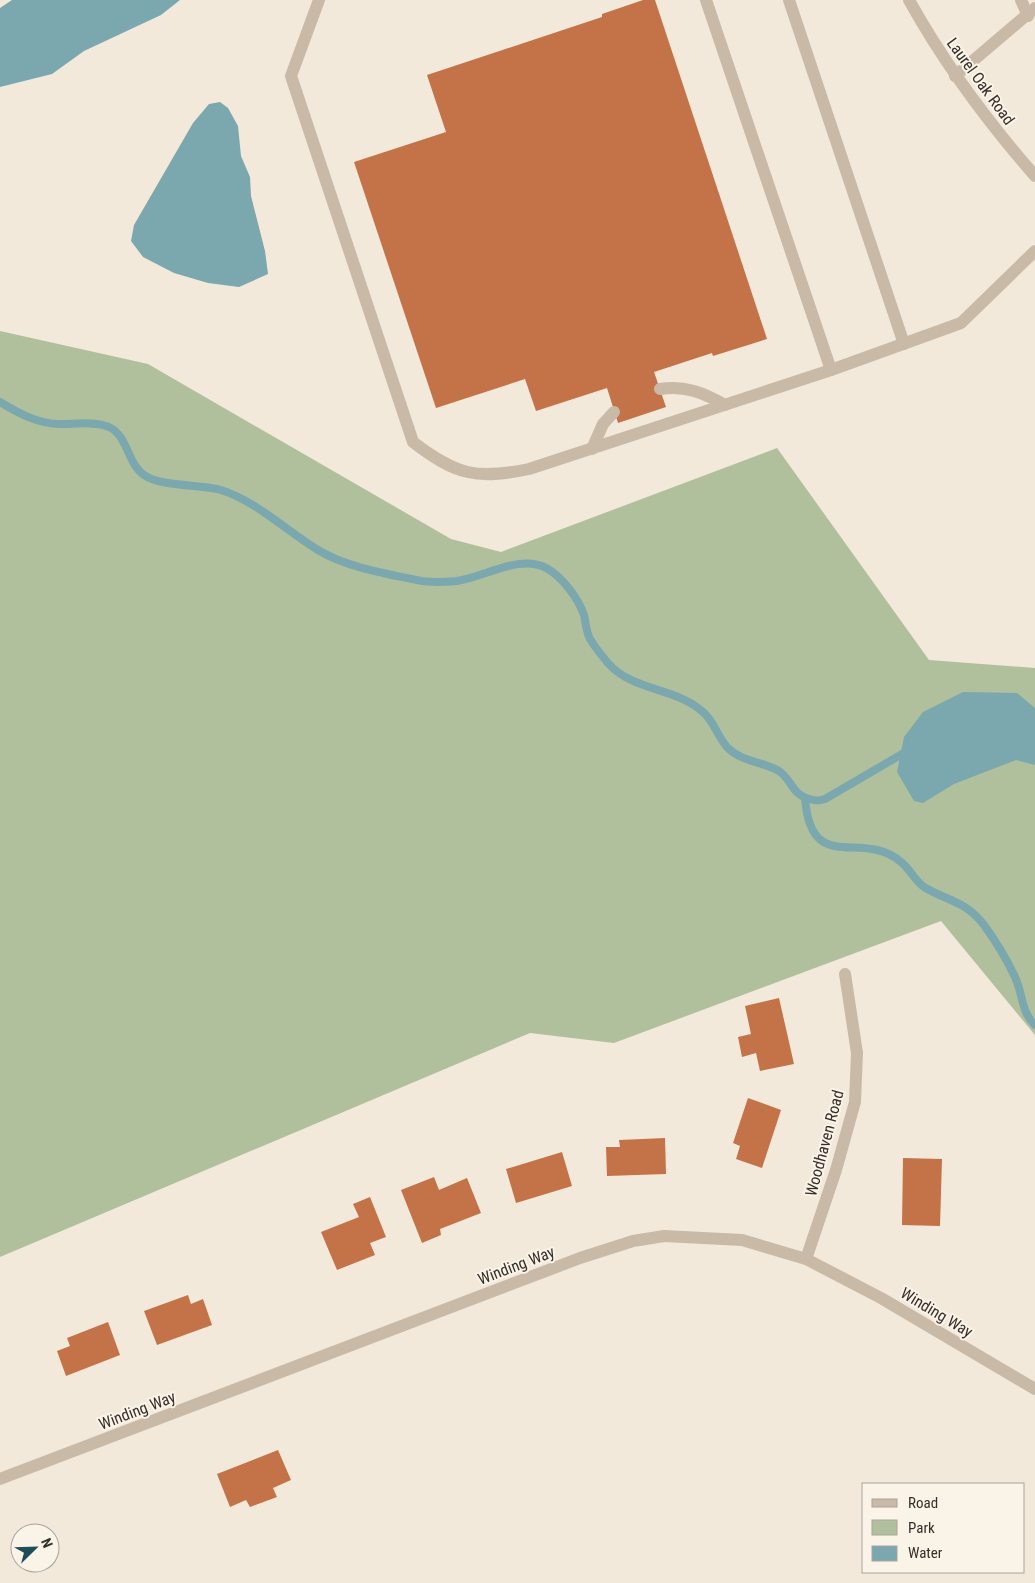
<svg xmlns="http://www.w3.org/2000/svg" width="1035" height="1583" font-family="'Roboto Condensed',sans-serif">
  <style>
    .green { fill: #b0c09c }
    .water { fill: #7ba7ae }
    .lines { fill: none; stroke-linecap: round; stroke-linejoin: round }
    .stream { stroke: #7ba7ae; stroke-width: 8 }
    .building { fill: #c47247 }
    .service { stroke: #c9baa8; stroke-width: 12 }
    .minor { stroke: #c9baa8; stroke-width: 12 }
    .tertiary { stroke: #c9baa8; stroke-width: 12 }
    .labels { text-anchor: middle; stroke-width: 4; stroke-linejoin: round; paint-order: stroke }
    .street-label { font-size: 16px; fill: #362e28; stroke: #f9f3e8 }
  </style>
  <rect width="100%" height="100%" fill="#f2e9db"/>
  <path class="green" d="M0,331L148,364L451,539L501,552L777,448L929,660L1035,668V1035L941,921L614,1043L530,1033L0,1257Z"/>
  <g class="water">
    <path d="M12,0H180L161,15L84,51L52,74L0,87V8Z"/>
    <path d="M220,102L228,108L238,126L241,156L250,177L251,196L265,251L268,274L239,287L208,283L174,273L143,257L131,241L134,225L193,123L209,104Z"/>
    <path d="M963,692L1017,693L1035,708V765L1016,760L954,784L923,803L914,801L897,772L904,737L923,712Z"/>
  </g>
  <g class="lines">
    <g class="stream">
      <path d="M0,402C18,413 38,424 60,424C75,424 95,421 109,427C128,436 127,463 144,475C161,487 200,484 221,490C258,502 285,530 318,550C344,566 382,573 412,579C427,583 442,582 457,581C486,577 520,553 548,569C563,578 578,598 584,615C586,623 586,632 590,639C595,647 602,656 608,663C633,692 677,687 704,713C715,723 719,740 729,749C743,762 764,762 779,771C791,779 792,793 806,798C814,801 818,801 825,799L909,750"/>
      <path d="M805,798C811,877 862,828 901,862C910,869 914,880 924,887C947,901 966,901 984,925C995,940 1007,960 1015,977C1023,994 1021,1012 1035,1025"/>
    </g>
  </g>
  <g class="building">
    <path d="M643,0H655L767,339L713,356L712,353L654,372L666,407L618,423L607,388L536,411L525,379L436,408L354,162L446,132L427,75L602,17V14Z"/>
    <path d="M779,998L794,1064L760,1071L756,1053L742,1057L738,1037L751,1034L745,1006Z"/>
    <path d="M748,1098L781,1110L762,1168L736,1159L740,1146L733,1143Z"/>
    <path d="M665,1138L666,1174L607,1176L606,1147H620L619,1140Z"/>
    <path d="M562,1152L572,1186L516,1203L506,1169Z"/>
    <path d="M903,1158L942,1159L940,1226L902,1225Z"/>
    <path d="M434,1177L439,1190L467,1178L481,1213L440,1229L441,1235L422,1243L401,1190Z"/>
    <path d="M370,1197L386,1237L370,1243L375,1255L337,1270L321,1232L359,1217L353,1204Z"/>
    <path d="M188,1295L191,1304L203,1299L212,1325L157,1345L144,1311Z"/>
    <path d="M108,1322L120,1355L66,1376L57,1351L70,1346L67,1338Z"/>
    <path d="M278,1450L291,1480L273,1488L277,1497L250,1507L246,1500L230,1507L217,1474Z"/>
  </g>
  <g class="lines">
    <g class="service">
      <path d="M319,0L291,76L413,442C456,475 477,480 529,469L831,370L961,323L1035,251"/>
      <path d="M706,0L831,370"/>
      <path d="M789,0L904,344"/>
      <path d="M1021,0L1028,16"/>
      <path d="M955,76L1035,8"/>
      <path d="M660,389C685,385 704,393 725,405"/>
      <path d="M592,449L603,424L614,412"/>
    </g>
    <g class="minor">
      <path d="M806,1259L836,1170L855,1102L857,1053L845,974"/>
      <path d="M0,1479L580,1258L633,1241L664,1236L742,1240L806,1259L881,1298L1035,1389"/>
    </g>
    <path class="tertiary" d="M909,0C944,63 987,121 1035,176"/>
  </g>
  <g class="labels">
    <g class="street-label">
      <text transform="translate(981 81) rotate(54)" y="6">Laurel Oak Road</text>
      <text transform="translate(824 1143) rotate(-75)" y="6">Woodhaven Road</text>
      <text transform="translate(516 1265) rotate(-21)" y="6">Winding Way</text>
      <text transform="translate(937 1312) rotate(31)" y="6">Winding Way</text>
      <text transform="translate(137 1410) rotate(-21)" y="6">Winding Way</text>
    </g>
  </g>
  <rect x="862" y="1483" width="162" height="90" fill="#f9f3e8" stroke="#aba49b"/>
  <rect x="872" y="1499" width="25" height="8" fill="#c9baa8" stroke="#aba49b"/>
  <text x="908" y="1508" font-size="15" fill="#362e28">Road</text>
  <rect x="872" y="1520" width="25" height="15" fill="#b0c09c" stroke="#aba49b"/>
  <text x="908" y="1533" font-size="15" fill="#362e28">Park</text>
  <rect x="872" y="1546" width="25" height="15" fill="#7ba7ae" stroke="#aba49b"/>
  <text x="908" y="1558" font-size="15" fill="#362e28">Water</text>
  <g transform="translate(35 1548) rotate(67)"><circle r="24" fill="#f9f3e8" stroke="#aba49b"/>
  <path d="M0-4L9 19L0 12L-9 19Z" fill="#1e4e57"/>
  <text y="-8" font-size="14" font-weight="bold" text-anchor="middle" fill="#362e28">N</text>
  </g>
</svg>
